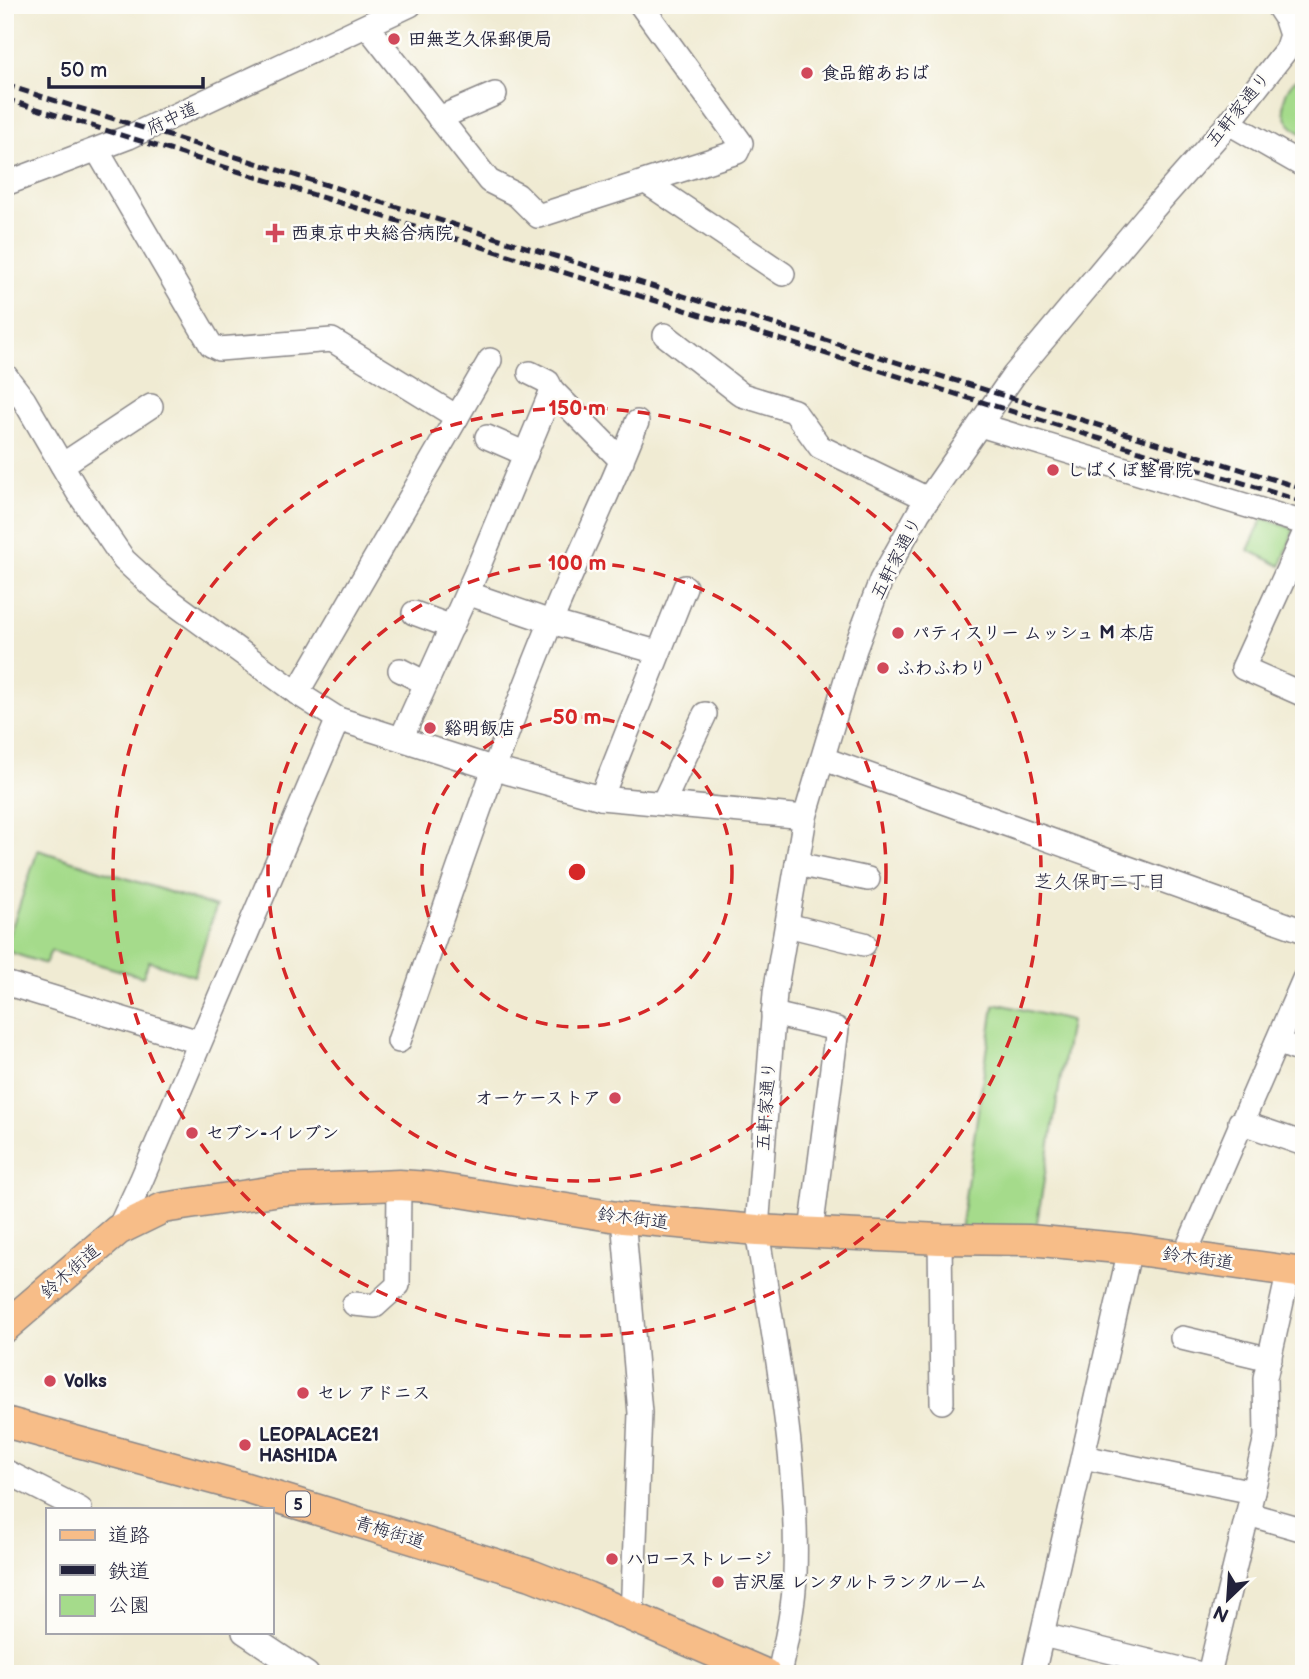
<svg xmlns="http://www.w3.org/2000/svg" width="1309" height="1679" font-family="'Balsamiq Sans','Klee One',sans-serif">
  <style>
    .green { fill: #a5db8b; stroke: #647e63; stroke-width: 2 }
    .lines { fill: none; stroke-linecap: round; stroke-linejoin: round }
    .minor-casing { stroke: #898687; stroke-width: 26 }
    .major-casing { stroke: #898687; stroke-width: 33 }
    .minor { stroke: #fff; stroke-width: 23 }
    .major { stroke: #f7bd88; stroke-width: 30 }
    .rail { stroke: #22223b; stroke-width: 5; stroke-dasharray: 10 5; stroke-linecap: butt }
    .ring { fill: none; stroke: #d62828; stroke-width: 3.5; stroke-dasharray: 12 9 }
    .poi-dot { fill: #d1495b; stroke: #fdfcf7; stroke-width: 2.5 }
    .labels { text-anchor: middle; stroke-width: 5; stroke-linejoin: round; paint-order: stroke }
    .shield { fill: #fdfcf7; stroke: #646373; stroke-width: 2 }
    .shield-label { font-size: 16px; font-weight: bold; fill: #22223b }
    .poi-label { font-size: 18px; font-weight: bold; fill: #22223b; stroke: #fdfcf7; text-anchor: start }
    .street-label { font-size: 18px; fill: #22223b; stroke: #fdfcf7 }
    .neighbourhood-label { font-size: 19px; fill: #22223b; stroke: #fdfcf7 }
    .centre { fill: #d62828; stroke: #fdfcf7; stroke-width: 3.5 }
    .ring-label { font-size: 21px; text-anchor: middle; font-weight: bold; fill: #d62828; stroke: #fdfcf7; stroke-width: 5; stroke-linejoin: round; paint-order: stroke }
  </style>
  <rect width="100%" height="100%" fill="#fdfcf7"/>
  <filter id="ink" filterUnits="userSpaceOnUse"><feTurbulence type="fractalNoise" baseFrequency=".0143" numOctaves="2"/><feDisplacementMap in="SourceGraphic" scale="14" xChannelSelector="R" yChannelSelector="G"/><feConvolveMatrix kernelMatrix="1 2 1 2 8 2 1 2 1" color-interpolation-filters="sRGB"/></filter>
  <filter id="wash" filterUnits="userSpaceOnUse"><feTurbulence type="fractalNoise" baseFrequency=".00686" numOctaves="4" result="noise"/><feDisplacementMap in="SourceGraphic" scale="28" xChannelSelector="R" yChannelSelector="G"/><feGaussianBlur stdDeviation="1.57" result="paint"/><feColorMatrix in="noise" values="0 0 0 0 0 0 0 0 0 0 0 0 0 0 0 0 0 1.4 0 .05"/><feComposite in="paint" operator="in"/></filter>
  <g filter="url(#wash)">
    <rect width="100%" height="100%" fill="#f0ebd3"/>
    <g class="green">
      <path d="M1300,77H1304V135C1299,132 1293,128 1290,124C1278,109 1284,86 1300,77Z"/>
      <path d="M1263,518L1294,529L1281,566L1248,550Z"/>
      <path d="M38,850L216,907L194,976L149,961L143,977L51,951L45,964L12,953L6,945Z"/>
      <path d="M999,1004L1070,1021L1036,1229L960,1230L994,1006Z"/>
    </g>
  </g>
  <g filter="url(#ink)">
    <g class="lines">
      <defs>
        <g id="minor">
          <path d="M367,26L489,181L517,195L538,216L737,152L741,143L641,5"/>
          <path d="M439,118L495,94"/>
          <path d="M1229,123L1304,166"/>
          <path d="M97,150L211,345L219,349L332,340L457,417L297,693"/>
          <path d="M646,182L783,274"/>
          <path d="M5,184L129,137L410,5"/>
          <path d="M665,335L742,395L794,411L820,447L928,499"/>
          <path d="M530,373L548,382L552,390L622,461"/>
          <path d="M5,375L24,400L77,491L124,560L160,593L297,693L338,719L495,769L601,798L805,817"/>
          <path d="M457,417L490,360"/>
          <path d="M980,425L1304,523"/>
          <path d="M487,437L526,454"/>
          <path d="M62,465L151,406"/>
          <path d="M1304,534L1243,668L1304,695"/>
          <path d="M467,593L551,622L657,652"/>
          <path d="M414,613L452,627"/>
          <path d="M400,670L426,683"/>
          <path d="M401,739L475,575L552,390"/>
          <path d="M824,759L1304,931"/>
          <path d="M601,798L685,587"/>
          <path d="M663,803L705,714"/>
          <path d="M797,864L868,879"/>
          <path d="M787,925L864,944"/>
          <path d="M5,983L199,1042"/>
          <path d="M773,1014L837,1029L811,1232"/>
          <path d="M399,1041C448,901 494,759 551,622C578,555 611,490 637,422"/>
          <path d="M1277,1042L1304,1052"/>
          <path d="M1240,1122L1304,1144"/>
          <path d="M623,1218L640,1413L632,1617"/>
          <path d="M118,1230L141,1181L338,719"/>
          <path d="M940,1239L942,1402"/>
          <path d="M1184,1256L1304,979"/>
          <path d="M354,1304L375,1306L398,1285L399,1185"/>
          <path d="M1182,1338L1270,1359"/>
          <path d="M1083,1457L1253,1492"/>
          <path d="M5,1471L80,1509"/>
          <path d="M1248,1514L1304,1530"/>
          <path d="M244,1632L307,1674"/>
          <path d="M1043,1635L1201,1674"/>
          <path d="M779,1674C786,1641 794,1607 795,1574C799,1459 774,1344 757,1230L758,1216L775,993L805,817L855,649L881,580L919,512L1014,375L1147,216L1229,123L1286,50L1291,35L1285,17L1277,5"/>
          <path d="M1033,1674L1130,1249"/>
          <path d="M1209,1674L1266,1437L1265,1378L1289,1270"/>
        </g>
        <g id="major">
          <path d="M5,1327L118,1230L163,1208L281,1190L399,1185L429,1187L623,1218L757,1230L940,1239L1029,1240L1130,1249L1304,1273"/>
          <path d="M5,1422L243,1487L531,1575L587,1597L765,1674"/>
        </g>
      </defs>
      <use href="#minor" class="minor-casing"/>
      <use href="#major" class="major-casing"/>
      <use href="#minor" class="minor"/>
      <use href="#major" class="major"/>
      <g class="rail">
        <path d="M5,85L1304,489"/>
        <path d="M5,99L1304,502"/>
      </g>
    </g>
  </g>
  <g class="ring">
    <circle cx="577" cy="872" r="155"/>
    <circle cx="577" cy="872" r="309"/>
    <circle cx="577" cy="872" r="464"/>
  </g>
  <g class="poi-dot">
    <circle cx="394" cy="39" r="7"/>
    <circle cx="807" cy="73" r="7"/>
    <path d="M271.5 222.5h7v7h7v7h-7v7h-7v-7h-7v-7h7z"/>
    <circle cx="1053" cy="470" r="7"/>
    <circle cx="898" cy="633" r="7"/>
    <circle cx="883" cy="668" r="7"/>
    <circle cx="430" cy="728" r="7"/>
    <circle cx="615" cy="1098" r="7"/>
    <circle cx="192" cy="1133" r="7"/>
    <circle cx="50" cy="1381" r="7"/>
    <circle cx="303" cy="1393" r="7"/>
    <circle cx="245" cy="1445" r="7"/>
    <circle cx="612" cy="1559" r="7"/>
    <circle cx="718" cy="1582" r="7"/>
  </g>
  <g class="labels">
    <rect class="shield" x="286" y="1491.5" width="24" height="25" rx="5"/>
    <g class="shield-label">
      <text x="298" y="1510">5</text>
    </g>
    <g class="poi-label">
      <text x="408" y="45">田無芝久保郵便局</text>
      <text x="821" y="79">食品館あおば</text>
      <text x="291" y="239">西東京中央総合病院</text>
      <text x="1067" y="476">しばくぼ整骨院</text>
      <text x="912" y="639">パティスリー ムッシュ M 本店</text>
      <text x="897" y="674">ふわふわり</text>
      <text x="444" y="734">谿明飯店</text>
      <text x="601" y="1104" text-anchor="end">オーケーストア</text>
      <text x="206" y="1139">セブン-イレブン</text>
      <text x="64" y="1387">Volks</text>
      <text x="317" y="1399">セレ アドニス</text>
      <text x="259" y="1441">LEOPALACE21<tspan x="259" dy="21">HASHIDA</tspan></text>
      <text x="626" y="1565">ハローストレージ</text>
      <text x="732" y="1588">吉沢屋 レンタルトランクルーム</text>
    </g>
    <g class="street-label">
      <text transform="translate(1238 109) rotate(-51)" y="6">五軒家通り</text>
      <text transform="translate(172 118) rotate(-25)" y="6">府中道</text>
      <text transform="translate(896 558) rotate(-63)" y="6">五軒家通り</text>
      <text transform="translate(766 1106) rotate(-86)" y="6">五軒家通り</text>
      <text transform="translate(633 1218) rotate(7)" y="6">鈴木街道</text>
      <text transform="translate(1198 1258) rotate(8)" y="6">鈴木街道</text>
      <text transform="translate(70 1271) rotate(-41)" y="6">鈴木街道</text>
      <text transform="translate(390 1532) rotate(17)" y="6">青梅街道</text>
    </g>
    <g class="neighbourhood-label">
      <text x="1100" y="888">芝久保町二丁目</text>
    </g>
  </g>
  <circle cx="577" cy="872" r="10" class="centre"/>
  <g class="ring-label">
    <text x="577" y="415">150 m</text>
    <text x="577" y="570">100 m</text>
    <text x="577" y="724">50 m</text>
  </g>
  <rect width="1309" height="1679" fill="none" stroke="#fdfcf7" stroke-width="28"/>
  <rect x="46" y="1508" width="228" height="126" fill="#fdfcf7" stroke="#a5a5ac" stroke-width="2"/>
  <rect x="60" y="1530" width="35" height="10" fill="#f7bd88" stroke="#a5a5ac" stroke-width="2"/>
  <text x="108" y="1542" font-size="21" fill="#22223b">道路</text>
  <rect x="60" y="1565" width="35" height="10" fill="#22223b" stroke="#a5a5ac" stroke-width="2"/>
  <text x="108" y="1578" font-size="21" fill="#22223b">鉄道</text>
  <rect x="60" y="1595" width="35" height="21" fill="#a5db8b" stroke="#a5a5ac" stroke-width="2"/>
  <text x="108" y="1612" font-size="21" fill="#22223b">公園</text>
  <g transform="translate(1228 1599) rotate(205)" stroke="#fdfcf7" stroke-width="5" paint-order="stroke">
  <path d="M0-5L12 26L0 18L-12 26Z" fill="#22223b"/>
  <text y="-10" font-size="19" font-weight="bold" text-anchor="middle" fill="#22223b">N</text>
  </g>
  <path d="M49 77v10h154v-10" fill="none" stroke="#22223b" stroke-width="3.5"/>
  <text x="60" y="77" font-size="21" fill="#22223b" stroke="#fdfcf7" stroke-width="5" paint-order="stroke">50 m</text>
</svg>
